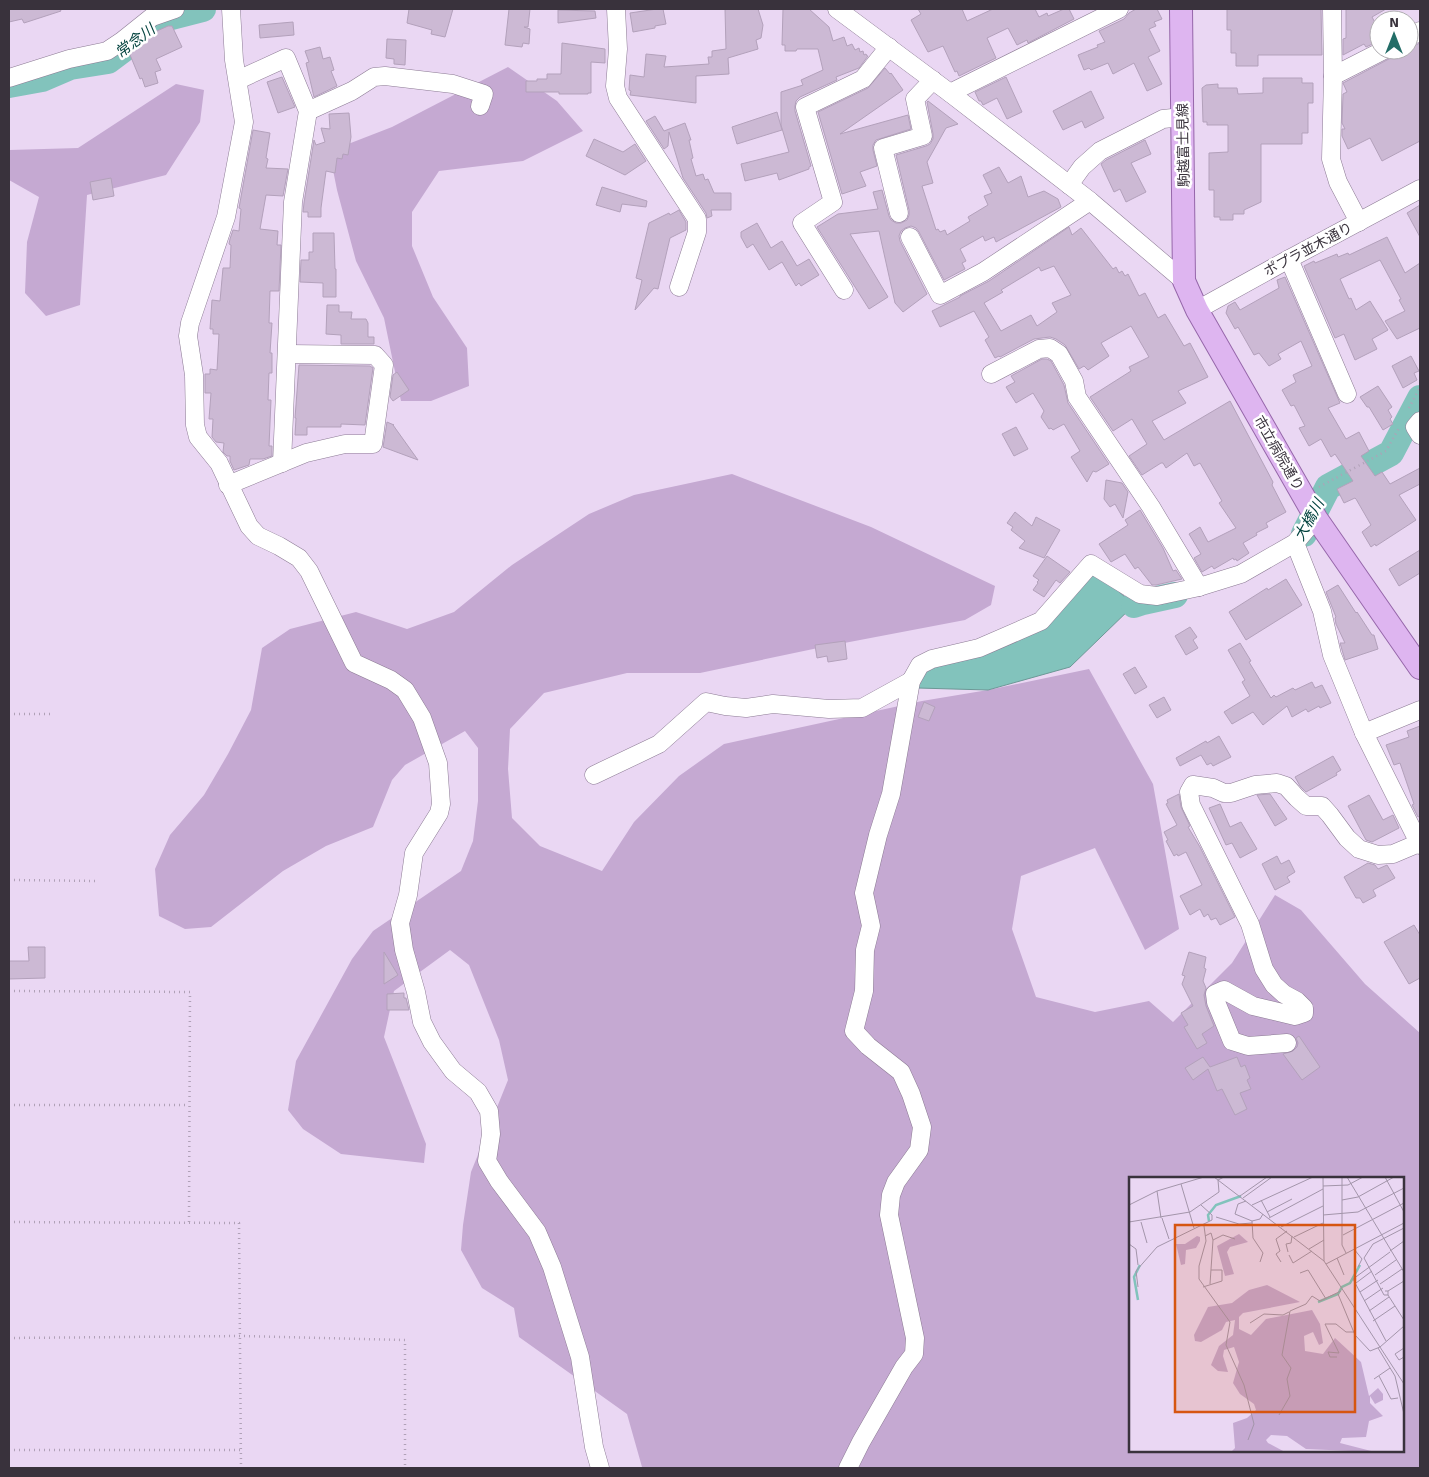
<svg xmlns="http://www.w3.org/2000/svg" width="1429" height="1477" font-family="Signika,'Noto Sans JP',sans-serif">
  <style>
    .green { fill: #c5a9d2; fill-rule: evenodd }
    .water { fill: #82c3bc; stroke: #6c9896 }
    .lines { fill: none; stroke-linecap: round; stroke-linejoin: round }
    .river { stroke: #82c3bc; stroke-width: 26 }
    .building { fill: #ccb9d4; stroke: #b3a1bb; fill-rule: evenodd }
    .minor-casing { stroke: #8c7b94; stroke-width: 19 }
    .major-casing { stroke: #9667aa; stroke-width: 24 }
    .path { stroke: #b0a1b7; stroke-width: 2.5; stroke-dasharray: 1 4; stroke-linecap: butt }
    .minor { stroke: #fff; stroke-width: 18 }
    .major { stroke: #deb5f0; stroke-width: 22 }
    .labels { text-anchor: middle; stroke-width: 5; stroke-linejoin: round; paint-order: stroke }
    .street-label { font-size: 14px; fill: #39323c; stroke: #fff }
    .water-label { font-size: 15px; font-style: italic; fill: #02423e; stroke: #fff }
    .inset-river { fill: none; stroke: #82c3bc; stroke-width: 2.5 }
    .inset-road { fill: none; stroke: #a395aa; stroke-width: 1 }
    .view { fill: #d65511; fill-opacity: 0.15; stroke: #d65511; stroke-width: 2.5 }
    .inset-edge { fill: none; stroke: #39323c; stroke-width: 2.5 }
  </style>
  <rect width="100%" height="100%" fill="#ead7f3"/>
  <g class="green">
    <path d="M508,67L557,101L583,131L523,161L439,171L412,212V246L433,297L467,348L469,386L431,401H401L384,318L356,261L337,190L332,165L343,146L392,127Z"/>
    <path d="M176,84L204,90L200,122L166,175L87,195L80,305L46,316L25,293L27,242L39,197L9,180L10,150L78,148Z"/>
    <path d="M732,474L871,527L995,586L991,605L965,620L818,648L700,673H627L544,693L510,729L508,769L512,818L540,846L602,871L634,822L679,776L724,744L922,701L988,690L1089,669L1153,784L1179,929L1145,950L1095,848L1021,876L1012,929L1036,997L1095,1012L1149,1001L1173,1022L1232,963L1275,895L1301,910L1365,984L1420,1033V1468H641L642,1467L627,1414L519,1337L514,1308L482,1288L461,1250L463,1225L471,1172L508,1080L499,1040L469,965L450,950L394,991L384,1037L426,1144L424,1163L341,1154L303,1129L288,1110L296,1061L352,959L373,931L461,871L473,841L478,801V748L465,731L405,765L392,780L373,827L326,846L283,871L211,927L185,929L159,916L155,869L170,835L204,795L228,754L251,710L262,648L290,629L356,612L407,629L454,612L512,565L589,514L634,495ZM1130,1178H1403V1451H1130Z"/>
  </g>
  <path class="water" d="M1091,567L1134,605L1070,667L988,690L918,688L922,668L1043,624Z"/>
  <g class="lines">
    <g class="river">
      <path d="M9,85L42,79L70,67L108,61L156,25L168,18L203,9"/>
      <path d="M1304,534L1328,487L1391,453L1420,398"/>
      <path d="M1134,605L1143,602L1175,595"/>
    </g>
  </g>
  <g class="building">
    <path d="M9,9H60L61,11L24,23L22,19L9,22Z"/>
    <path d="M409,9H453L445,37L431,34L432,30L407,23Z"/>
    <path d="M509,9H530L528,27H524L530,29L529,44L523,43L522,47L505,45Z"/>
    <path d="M657,9H663L666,24L655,26V28L633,32L630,13Z"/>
    <path d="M725,9H758L763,25L761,38L756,40L758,49L728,58L729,74L696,76V103L630,95L631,91L629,90L630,75L644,77L646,54L666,56L664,67L709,64L708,57H712V51L726,49Z"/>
    <path d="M783,9H809L829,27L833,41L844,37L847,46L852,44L855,50L859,48L860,52L863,51L864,55L866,54L867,56H868L859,68L836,77L837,80L800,97L796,101L795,106V111L811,166L809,167V169L779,180L777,173L745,181L741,164L789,152L781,125V92L803,85L801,80L823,70L818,49H797L796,51H785V45H782Z"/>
    <path d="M918,9H962L967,21L993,9H1035L1039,17L1047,13L1048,16L1064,9H1069L1074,19L1028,43L1027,40L1017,45L1008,28L987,38L996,58L959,76L957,71L955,72L943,46L928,52L911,20L921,14Z"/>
    <path d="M1136,9H1157L1162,19L1154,22L1156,26L1149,29L1160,51L1148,57L1162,84L1147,91L1134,63L1113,74L1108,63L1091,70L1089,68L1084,70L1078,55L1098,47L1097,45L1105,42L1099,31L1124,19L1129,13Z"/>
    <path d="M1227,9H1321L1322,55H1258V66H1236V53H1231V30H1227Z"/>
    <path d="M1346,9H1386L1372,17L1379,30V41L1366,47L1364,44L1343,55V39L1346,38Z"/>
    <path d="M558,10L595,11L596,18L558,23Z"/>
    <path d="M293,22L294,35L260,38L259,25Z"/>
    <path d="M168,26H172L182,47L156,59L161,70L155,72L158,83L145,87L142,78L140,79L128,50L142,39L149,36L148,35Z"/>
    <path d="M387,39L406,40L405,65L394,64V59L386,58Z"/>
    <path d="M562,43L605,49V63L591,62V93H588V94H559V92H526V81H537V79H547V74H561Z"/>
    <path d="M1420,43V141L1382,161L1370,138L1348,149L1342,136V129H1345L1342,123L1343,94L1347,92L1343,83L1406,50H1409V48Z"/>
    <path d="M320,47L323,59L330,57L334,70L331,71L337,86L314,97L306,63L309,62L305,51Z"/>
    <path d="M885,68L890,74L891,73L903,90L840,134L908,115L911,129L876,140L873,145V150L877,166L860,172L866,186L842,194L818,112L868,88Z"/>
    <path d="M282,77L295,107L278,113L267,82Z"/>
    <path d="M1006,77L1022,112L1007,119L997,98L983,105L981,101H979L975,92Z"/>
    <path d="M1263,78H1302V83H1313V103H1308V133H1302V144H1261V202L1244,210V214H1233V220H1220V217H1214V190H1209V153L1228,152V125H1207V122H1203L1202,88L1206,85L1218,84V88H1237L1238,94L1263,93Z"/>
    <path d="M1091,91L1104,118L1085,128L1082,121L1063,130L1053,111Z"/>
    <path d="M928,101L958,124L946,128L927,162L933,183L922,186L936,230L938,229L940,232L945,230L947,235L970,221L968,217L988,205L984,196L992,193L983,175L999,167L1008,183L1021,176L1028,197L1044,191L1058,199L1061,207L996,242L994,237L985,241L983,236L960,249L966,261L962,263L965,269L944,280L919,232L916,228L911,226L905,228L901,231L899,236L900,241L927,294L903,312L895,303L879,231L850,234L888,297L869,309L817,227L838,214L878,209L873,192L882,190L889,216L891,220L896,223H901L907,220L909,215V210L896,155L926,146L930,144L933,139V134L927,102Z"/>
    <path d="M777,112L782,130L737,144L732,127Z"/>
    <path d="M349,113L351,137L348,155L343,154L342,159L337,158L335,173L326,171L321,208V217H308V212H303L304,203L314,140L316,145L325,142L321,128L330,129L329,114Z"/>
    <path d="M655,116L664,131L685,123L691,140H689L693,158L691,159L696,176L703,174L705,180L708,179L714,193H731V210H711L712,216L707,218L706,213L683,178L669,132L668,146L664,149L646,121Z"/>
    <path d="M253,130L270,133L266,158L268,159L266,168L288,169L283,196L266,195L260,229L278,231L277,245H281L279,291H270L269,323H272L270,353H272V373H269L268,400H271L269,446H272V456L263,459H250L249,465L234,470L230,461V456H227L223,452L224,443L216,442L212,437L213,419H209L211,393H205V374H210V369L217,370L219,334H213V329H210L212,300L220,301L223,268H230L231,245L229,244L230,239L233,230L239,231L241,209L239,208Z"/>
    <path d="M594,139L623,152L635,144L646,161L625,175L586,156Z"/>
    <path d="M1145,140L1151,154L1131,163L1146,192L1126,202L1120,189L1114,192L1101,164L1106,160Z"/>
    <path d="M111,178L114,196L93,200L90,182Z"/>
    <path d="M602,187L647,201L646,207L622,204L620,212L596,205Z"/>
    <path d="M1420,205V237L1407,213Z"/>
    <path d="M679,210L686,222V230L670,238L658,289L654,288L635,310L642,280L636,278L649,223L669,213L670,215Z"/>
    <path d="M757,223L771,248L782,241L797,266L809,259L819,275L801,286L799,283L796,286L782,262L769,270L753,244L747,248L741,237V232Z"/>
    <path d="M1069,227L1072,235L1081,228L1113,269L1116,267L1119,273L1122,271L1125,276L1128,274L1139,296L1145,293L1158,318L1165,314L1184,346L1190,343L1208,377L1178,391L1186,403L1152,421L1164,440L1230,401L1273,482L1272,485L1286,512L1266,523L1268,527L1256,533L1257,535L1243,543L1249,553L1237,561L1236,559L1234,560L1233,558L1214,569L1212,566L1202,572L1194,558L1201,554L1189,534L1200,527L1208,542L1236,528L1219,503L1222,501L1200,463L1194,466L1187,453L1166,468L1163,463H1161L1142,475L1129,456L1147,444L1132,419L1113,431L1090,397L1131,371L1129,367L1149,357L1131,326L1101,343L1109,356L1088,370L1084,366L1079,369L1065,345L1056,339L1050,337L1034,339L1000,357L999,356L995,358L985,340L989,337L974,311L940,327L932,311L960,297V296L989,281ZM1054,266L1071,295L1052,303L1057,312L1037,326L1031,315L1001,331L984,303L1003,292L1001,290L1039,267L1041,271Z"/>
    <path d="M313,233H334L335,269H336V297H323V283L300,282L301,260H309V252H313Z"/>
    <path d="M1387,237L1405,273L1420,263V328L1397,339L1385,321L1405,311L1399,300L1401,299L1380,260L1340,279L1349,299L1351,298L1356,310L1370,301L1388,330L1372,339L1377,349L1355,360L1344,334L1335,338L1304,266L1314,261L1315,263L1337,254L1338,257L1348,253L1349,255Z"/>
    <path d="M1285,277L1340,403L1328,408L1346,439L1359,432L1369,451L1361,456L1375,476L1382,472L1390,484L1420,468V484L1399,495L1416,520L1376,546L1375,544L1371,547L1362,532L1371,525L1356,499L1355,498L1344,503L1337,489L1353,481L1335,454L1331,457L1321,439L1309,446L1299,428L1305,426L1294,405L1291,406L1282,390L1296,382L1293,375L1312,366L1301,341L1278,354L1281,359L1269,366L1259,353L1254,355L1238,327L1235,329L1226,313L1228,306L1235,302L1240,310L1279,288L1277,280Z"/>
    <path d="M327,305H339V312H352L351,319H366L368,323V337H374V344H341V335L326,334Z"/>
    <path d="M1411,356L1419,371L1414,373L1417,380L1403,388L1392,366Z"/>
    <path d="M1042,359H1047L1051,361L1064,385L1068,403L1109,464L1096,472L1093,471L1087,482L1071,457L1080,451L1064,424L1053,430L1051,428L1049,429L1041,417L1044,411L1033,393L1016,403L1006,387L1015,382L1011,376Z"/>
    <path d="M299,365L370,366L373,368L365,425L341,424V427H307V435H295L296,418H295Z"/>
    <path d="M397,372L409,390L393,401L390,397L393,375Z"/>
    <path d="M1378,386L1392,407L1388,410L1392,417L1390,419L1393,424L1383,430L1369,407H1367L1360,397Z"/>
    <path d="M387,422L394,425H393L418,460L383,447Z"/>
    <path d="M1016,427L1028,449L1014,456L1002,434Z"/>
    <path d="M1106,480L1122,483L1128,492L1123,518L1115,504L1110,507L1104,499Z"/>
    <path d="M1140,510L1163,548L1173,571L1176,570L1182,579L1156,585H1152L1138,567L1135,569L1125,554L1111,562L1099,544L1128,525L1125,520Z"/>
    <path d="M1015,512L1032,526L1036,517L1060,530L1044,558L1019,548L1025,541L1011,530L1013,527L1007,523Z"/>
    <path d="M1420,550V573L1399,586L1389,569Z"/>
    <path d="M1047,556L1070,572L1060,583L1056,580L1044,597L1033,590L1038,583L1037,582L1039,580L1033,576Z"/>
    <path d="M1286,579L1302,605L1246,640L1229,612L1267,588L1268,590Z"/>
    <path d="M1338,585L1356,613L1357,612L1372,635H1374L1378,649L1345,660L1340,643H1345L1336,624L1335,618L1336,617L1326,592Z"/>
    <path d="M1190,627L1197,637L1193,640L1198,648L1186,655L1175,636Z"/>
    <path d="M845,641L847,659L828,662L827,656L817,658L815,645Z"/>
    <path d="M1240,643L1251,661L1249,662L1271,698L1274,695L1276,697L1293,688L1295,690L1312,682L1315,688L1322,685L1331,703L1320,708L1319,706L1308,712L1306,709L1292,717L1287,706L1263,725L1253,712L1232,724L1224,712L1250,696L1242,682L1245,680L1228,650Z"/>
    <path d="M1135,667L1147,687L1135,694L1123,674Z"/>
    <path d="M1164,697L1171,710L1157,718L1149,705Z"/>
    <path d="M924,702L935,707L929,721L918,717Z"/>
    <path d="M1420,726V816L1418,817L1412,805L1414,804L1400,763L1394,765L1386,745L1409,737L1407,731Z"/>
    <path d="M1219,736L1231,757L1213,766L1211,763L1207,765L1201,755L1180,766L1176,758L1206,741L1207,743Z"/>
    <path d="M1333,756L1341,770L1336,773L1337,775L1306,792L1300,786L1295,777Z"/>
    <path d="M1179,794L1181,807L1190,826L1188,827L1200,847L1235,917L1220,925L1216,918L1211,920L1208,914L1204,917L1200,909L1190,915L1180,896L1202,885L1186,852L1178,856L1177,854L1174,856L1166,841L1168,840L1164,832L1177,825L1166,804L1168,803L1167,800Z"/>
    <path d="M1270,794L1287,819L1275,826L1257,795Z"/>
    <path d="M1369,795L1383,820L1393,815L1399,828L1372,842L1366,840L1348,806Z"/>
    <path d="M1220,804L1230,827L1241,822L1257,849L1240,858L1232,843L1226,845L1209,808Z"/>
    <path d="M1277,856L1281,864L1289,860L1295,872L1287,877L1290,882L1275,890L1262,864Z"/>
    <path d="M1368,863L1375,865L1378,869L1387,865L1395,878L1373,890L1376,896L1363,903L1360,898H1356L1344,877Z"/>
    <path d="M1414,925L1420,935V978L1409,984L1384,942Z"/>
    <path d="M28,947H45V978L9,979V961H29Z"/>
    <path d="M384,952L398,975L384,984Z"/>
    <path d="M1189,952L1206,957L1204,968L1206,969L1203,981L1206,988L1204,995L1206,1006L1214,1026L1202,1034L1207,1043L1197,1049L1184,1027L1188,1025L1181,1013L1193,1006L1182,984L1185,976L1182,975Z"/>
    <path d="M404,993V998H406L409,1010H387V994Z"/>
    <path d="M1299,1036L1320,1067L1302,1080L1283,1054L1293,1051L1297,1047L1298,1043L1296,1038Z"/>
    <path d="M1203,1057L1210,1067L1237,1057L1241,1067L1245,1065L1250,1078L1247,1080L1251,1089L1240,1093L1247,1109L1235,1115L1222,1089L1217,1091L1208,1069L1193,1080L1185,1068Z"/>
  </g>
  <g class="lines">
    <defs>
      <g id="minor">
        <path d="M231,9L234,60L244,122L226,217L190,323L188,336L194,375L195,425L198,437L219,463L249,526L258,536L279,546L299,558L309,571L354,663L391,680L405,690L422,718L433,749L438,763L441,804L439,813L414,853L408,895L400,923L404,950L416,992L422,1022L432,1042L453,1071L478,1092L489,1111L491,1134L487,1161L499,1181L537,1232L552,1267L580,1357L594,1447L600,1468"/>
        <path d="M616,9L618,49L615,86L618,98L697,219V232L679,287"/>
        <path d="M837,9L950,93L1090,201L1184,281"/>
        <path d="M1332,9L1333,76L1331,159L1338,182L1359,222"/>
        <path d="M1409,37L1420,31"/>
        <path d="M1333,76L1384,50"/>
        <path d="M9,78L69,59L107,51L122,41L152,17L175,9"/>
        <path d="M238,80L286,58L308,111L293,202L282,463"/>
        <path d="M950,93L1119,9"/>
        <path d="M308,111L352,91L374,77L385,76L453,84L484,94L480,106"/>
        <path d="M1069,185L1082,167L1100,151L1163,119L1182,117"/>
        <path d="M899,213L883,148L923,136L915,99L933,80"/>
        <path d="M910,237L940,295L983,272L1090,201"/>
        <path d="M1289,259L1347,394"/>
        <path d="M844,290L802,223L833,202L805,107L863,79L889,47"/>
        <path d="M1197,310L1289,259L1420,189"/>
        <path d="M991,374L1039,349L1050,348L1059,354L1074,381L1077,397L1151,507L1199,587"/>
        <path d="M1420,421L1415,427L1420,435"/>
        <path d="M228,485L306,453L345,444H373L384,365L375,355L288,354"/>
        <path d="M1295,543L1322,611L1332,655L1364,733L1420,845"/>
        <path d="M1364,733L1420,710"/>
        <path d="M594,775L659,744L706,702L725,706L746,708L773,704L829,709L862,708L911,681"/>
        <path d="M1287,1043L1248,1046L1232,1041L1216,1002L1215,994L1224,990L1253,1006L1295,1016L1304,1013V1008L1297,1001L1284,994L1274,985L1264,969L1250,924L1191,805L1189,792L1193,785L1213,788L1224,793H1231L1255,785L1277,783L1286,786L1297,798L1306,806H1322L1330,815L1347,838L1359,849L1378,855L1393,854L1419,843"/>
        <path d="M848,1468L861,1442L904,1367L914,1354L915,1338L889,1215L891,1195L896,1182L919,1150L922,1127L911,1094L901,1072L868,1046L854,1031L864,991L865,950L871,926L864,893L878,835L891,794L911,681L920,665L932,659L979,648L1041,621L1091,564L1140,594L1157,596L1199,587L1241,574L1295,543L1316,518"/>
      </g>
      <path id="major" d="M1181,9L1184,281L1197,310L1316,518L1420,668"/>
    </defs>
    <use href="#minor" class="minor-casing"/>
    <use href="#major" class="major-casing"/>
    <g class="path">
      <path d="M1409,408L1420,387"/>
      <path d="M1319,487L1386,451L1399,428"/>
      <path d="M9,714H51"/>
      <path d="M9,880L99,881"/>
      <path d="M9,991L190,992L189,1222"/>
      <path d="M9,1105H189"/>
      <path d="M9,1222L239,1223L241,1468"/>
      <path d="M9,1338L240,1336L405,1340V1468"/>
      <path d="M9,1450H241"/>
    </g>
    <use href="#minor" class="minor"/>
    <use href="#major" class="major"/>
  </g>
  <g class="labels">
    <g class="street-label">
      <text transform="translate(1183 145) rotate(-91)" y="5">駒越富士見線</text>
      <text transform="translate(1308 249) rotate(-28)" y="5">ポプラ並木通り</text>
      <text transform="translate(1279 453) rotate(60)" y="5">市立病院通り</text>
    </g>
    <g class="water-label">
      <text transform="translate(135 41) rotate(-37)" y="5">常念川</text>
      <text transform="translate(1309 520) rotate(-61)" y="5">大橋川</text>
    </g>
  </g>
  <g transform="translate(1129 1177)">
    <rect width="275" height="275" fill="#ead7f3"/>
    <path d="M110,57L119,65L101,70L98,75L105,97L96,99L88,69ZM68,59L71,60V64L67,71L57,73L56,87L52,88L47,67H56ZM138,108L171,125L114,136L110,140V152L122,158L137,142L183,133L191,147L194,166L190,168L184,155L175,159L176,174L194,177L206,161L232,185L240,219L249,211L254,217V223L246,227L241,219V226L254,239L240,244L237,260L213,261L211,266L246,275L177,272L158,259L142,258L137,263L139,266L156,275H102L106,271L104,246L118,241L127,233L125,227L111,217L104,206L110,185L105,170L95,173L94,179L99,195L89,194L82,188L90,169L104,158L106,143L97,145L93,153L72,165L66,164L65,158L79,130L103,126L120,113Z" fill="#c5a9d2"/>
    <path class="inset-river" d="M80,44L79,38L87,28L112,19M9,123L5,100L11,88M189,125L209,117L213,110L221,106L231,88"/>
    <path class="inset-road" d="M85,0L195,84M194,0L195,84L275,207M213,0V68L217,76M218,0L275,95M256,0L275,35M52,7L65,51M194,9L219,8L234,0M28,14L32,41M111,19L138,0M114,21L143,0M132,23L141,40M213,23L229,20L265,0M117,24L109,27L106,37L123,44L131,42L134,37M0,28L28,14L75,0M123,28L184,0M138,35L163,22M194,38L229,35L275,11M87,40L110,47L123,46M33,41L40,62M140,41L194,12M123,44L124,61L134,76L131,85M0,45L61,35L90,15L89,3L95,0M12,45L18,66M75,49L77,64L70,89V102L101,145L97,168L115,208L125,247L119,263M152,50L194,29M214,58L275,26M76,59L82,56L84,63L81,107M165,60L194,46M84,63L94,58L106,62M0,67L7,72L9,88M180,72L195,63M225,72L233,82L229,90M261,74L275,64M159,75L157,67L162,66L163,59M160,78L164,86L183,74M208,81L215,98M152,85L147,77L151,74L147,62L158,54M197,87L275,46M171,96L179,93L197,122M246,98L267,83M227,106L243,94M251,107L273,92M9,110L7,94L28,70L83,43V38L72,28M74,110L93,104V93H82M256,114H259V118H255L235,81L244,67L275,51M259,114L275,104M231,115L249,103M209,117L226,158L241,174L251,170L275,149M259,118L275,143M235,124L254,111M240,134L260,120M244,144L266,129M121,146L135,137L154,138L160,135M257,164L224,102L261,75M249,171L266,199L275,237M275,171L266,177L270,183L275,180M208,180H201L199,175L210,176L196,147H207L217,155H225M250,199L262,222L269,221M245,202L261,191M150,238L161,219L158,202L162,191L153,178L161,134L177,127L183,119L191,124L212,114"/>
    <path class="view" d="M46,48H226V235H46Z"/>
    <rect width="275" height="275" class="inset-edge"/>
  </g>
  <rect width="1429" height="1477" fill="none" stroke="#39323c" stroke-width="20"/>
  <g transform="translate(1394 35)"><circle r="24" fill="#ffffff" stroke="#b0adb1"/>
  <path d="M0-4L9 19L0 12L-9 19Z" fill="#236d67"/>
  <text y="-8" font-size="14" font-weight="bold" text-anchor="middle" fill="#39323c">N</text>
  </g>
</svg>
